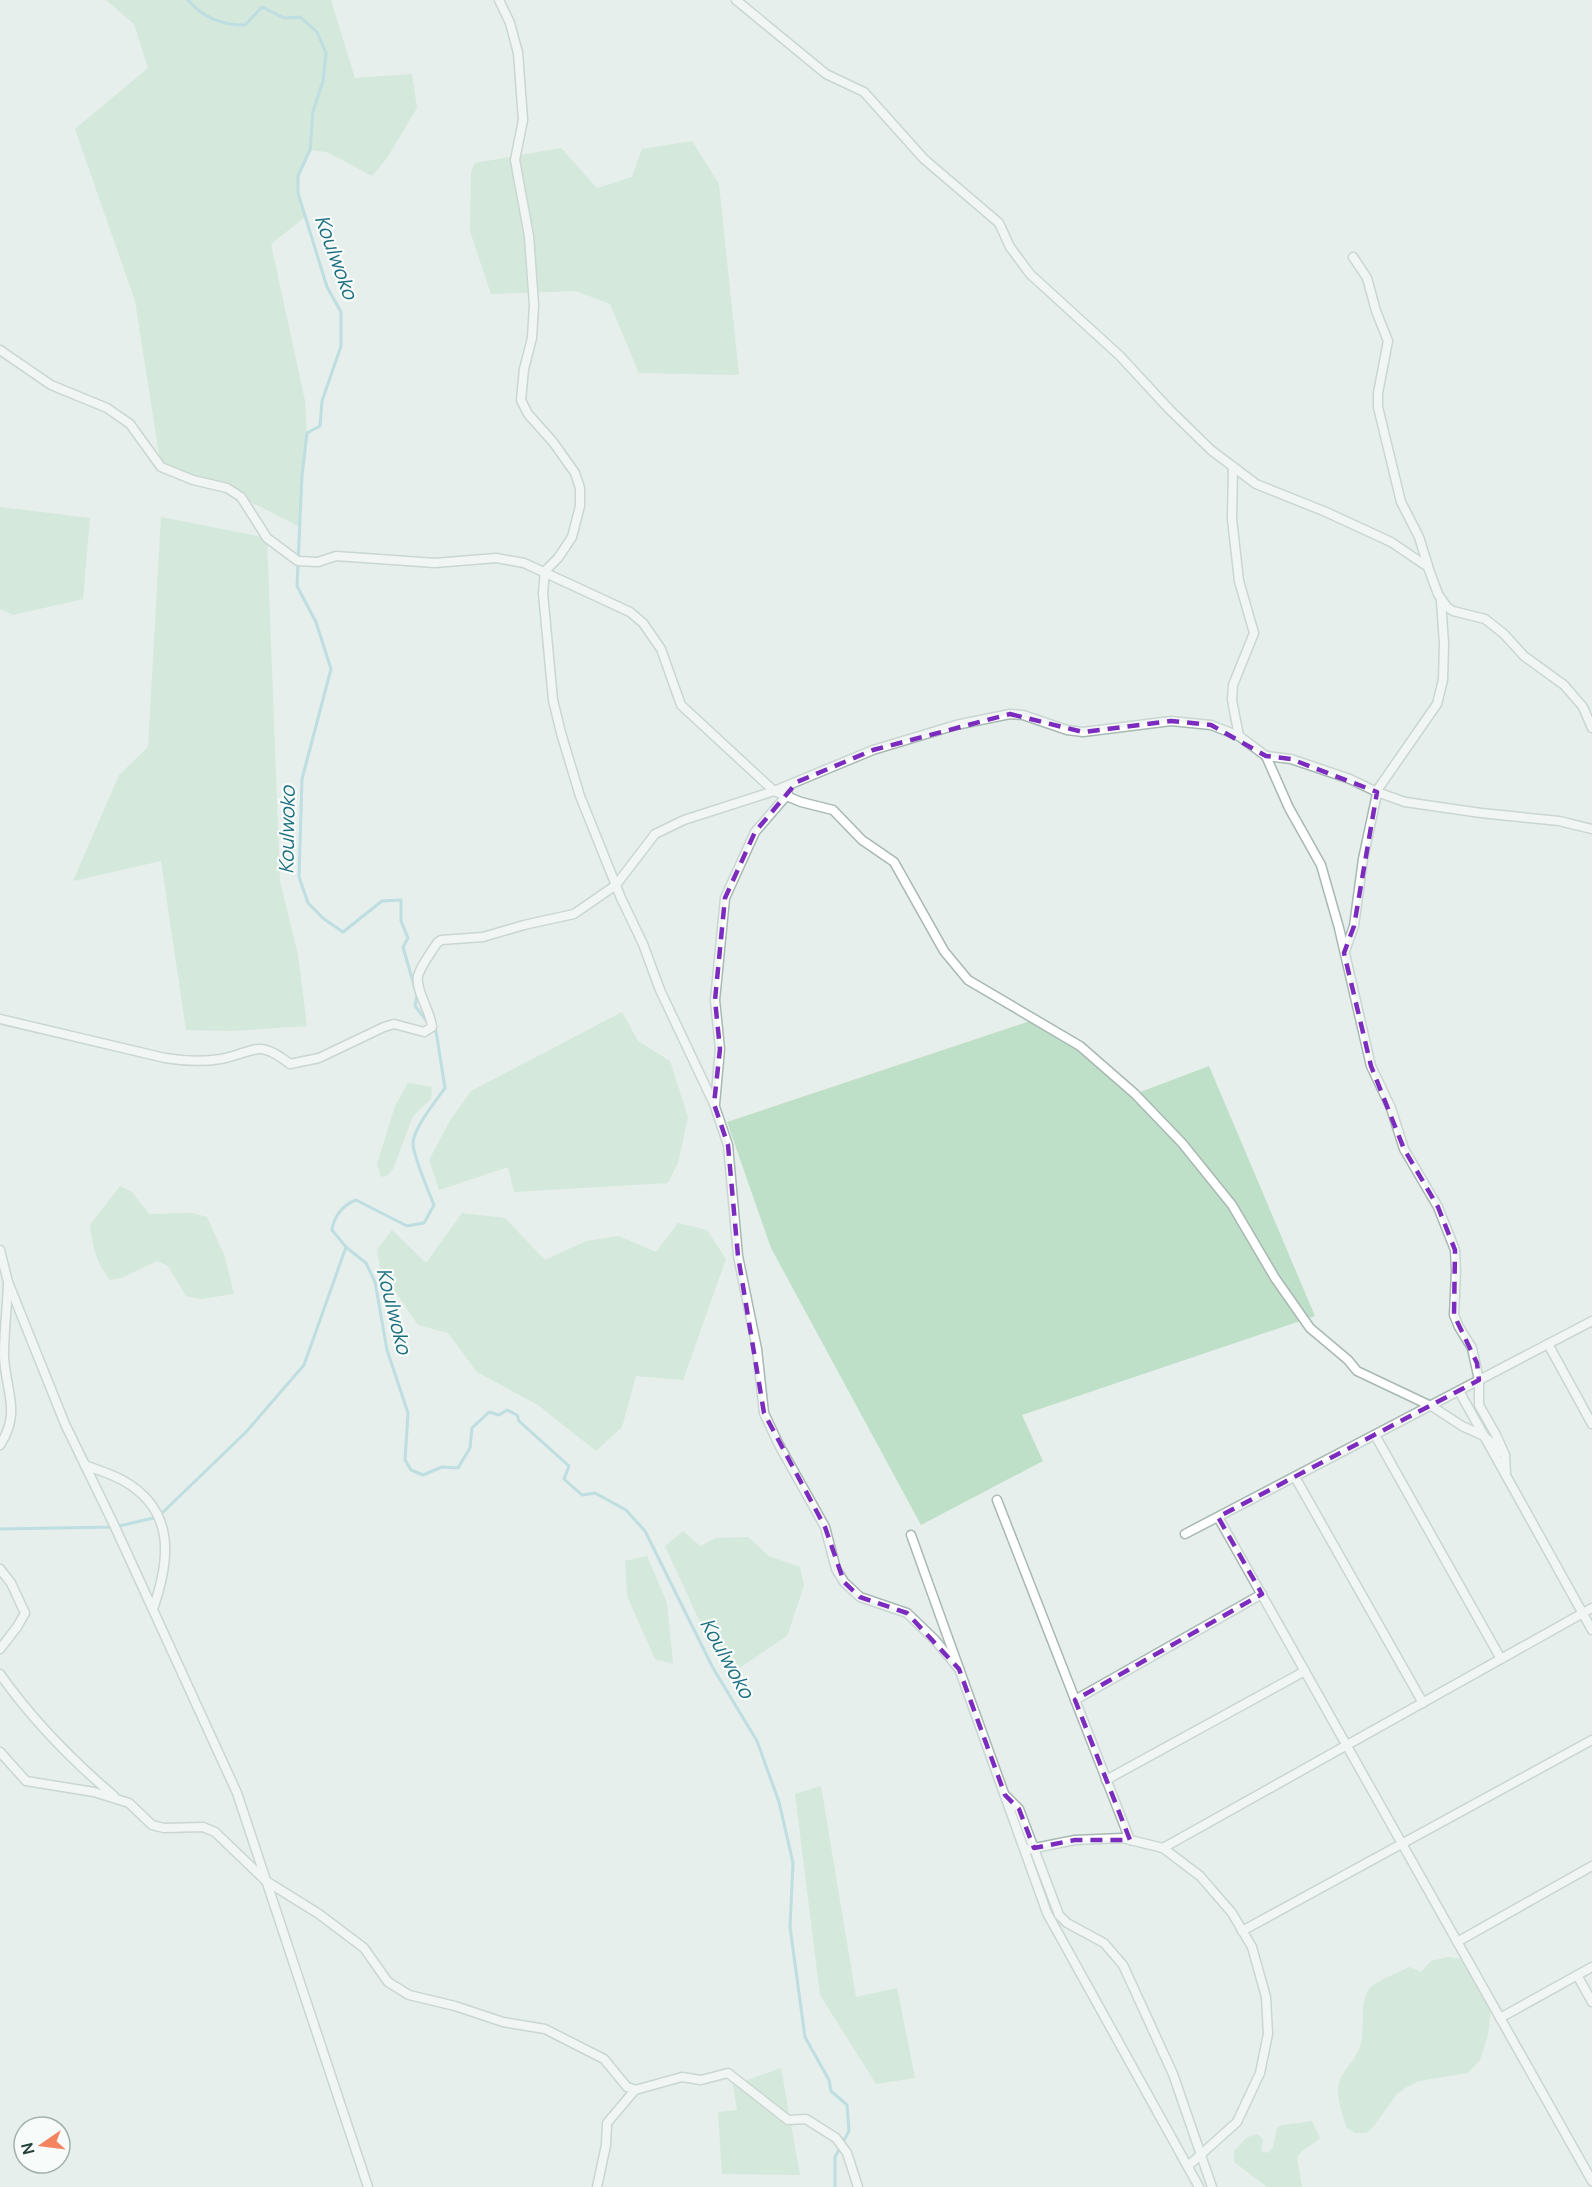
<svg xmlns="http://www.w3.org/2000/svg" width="1592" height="2187" font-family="Manrope,sans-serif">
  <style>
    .green { fill: #bfe0c8 }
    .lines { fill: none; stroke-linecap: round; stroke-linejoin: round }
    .stream { stroke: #8ec9d4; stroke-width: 3 }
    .minor-casing { stroke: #a8b8b2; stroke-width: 11 }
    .minor { stroke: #fff; stroke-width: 8 }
    .marked { fill: none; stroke: #7b2cbf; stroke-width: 4.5; stroke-dasharray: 12 8; stroke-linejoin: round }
    .labels { text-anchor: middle; stroke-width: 4.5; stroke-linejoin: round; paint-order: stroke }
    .water-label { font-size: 20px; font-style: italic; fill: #1c6f80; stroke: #f7fbf9 }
  </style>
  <rect width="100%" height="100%" fill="#e6efeb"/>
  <g class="green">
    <path d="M106,0H331L355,78L412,74L417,108L387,158L372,176L327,152L310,150C296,181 296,185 305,217L271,244L305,401L307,433L302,475L300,527L241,497L161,467L135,301L75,129L148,68L134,24Z"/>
    <path d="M692,141L719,184L739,375L639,373L610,304L576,291L491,294L470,231L471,173L475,163L561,148L597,188L632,177L642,149Z"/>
    <path d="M0,507L90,518L83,599L13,615L0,609Z"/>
    <path d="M161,517L267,538L280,881L298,955L307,1026L232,1031L186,1030L161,861L73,881L119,775L148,747Z"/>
    <path d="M622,1012L638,1041L670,1061L688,1117L678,1163L668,1183L514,1192L508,1167L439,1190L429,1160L451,1119L471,1091Z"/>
    <path d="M1036,1019L1080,1046L1135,1094L1209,1066L1315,1316L1022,1415L1043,1461L921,1525L771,1248L727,1122Z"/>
    <path d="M408,1083L432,1087L431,1099L413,1116L393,1169L388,1175L381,1177L377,1164L395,1106Z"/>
    <path d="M120,1186L132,1192L149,1214L192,1213L207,1217L225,1257L234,1294L200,1299L186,1296L168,1266L157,1261L121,1278L110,1280C96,1262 93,1248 90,1225Z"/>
    <path d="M462,1213L505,1218L545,1260L586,1241L619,1236L656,1252L678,1223L707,1230L726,1259L683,1380L636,1376L622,1427L596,1451L538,1405L477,1372L448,1333L418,1325L380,1269L377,1250L392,1230L426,1263Z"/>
    <path d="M683,1531L700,1546L716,1538L748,1537L769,1556L800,1567L804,1586L787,1636L738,1669L716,1657L665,1546Z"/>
    <path d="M647,1556L667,1603L673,1664L655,1659L627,1596L625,1561Z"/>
    <path d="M821,1786L856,1997L897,1988L915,2078L876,2084L820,1995L795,1794Z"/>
    <path d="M1448,1957L1467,1960L1491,2009L1488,2035L1480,2060L1468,2073L1419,2081L1405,2088L1396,2095L1374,2126L1366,2133H1355L1347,2128C1342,2114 1338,2102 1338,2088C1340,2070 1358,2060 1361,2043C1365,2026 1359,2005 1369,1989C1374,1982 1400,1972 1409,1967L1421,1972L1431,1961Z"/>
    <path d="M781,2068L800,2175L722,2174L718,2112L737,2110L733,2085Z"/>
    <path d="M1312,2121L1320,2138C1312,2146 1303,2148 1297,2157L1302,2187H1267L1234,2162V2151L1246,2138L1257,2134L1263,2139L1261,2151L1268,2153L1273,2147L1277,2128L1282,2125Z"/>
  </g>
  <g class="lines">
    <g class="stream">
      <path d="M188,0C203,18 223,25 245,25L262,7L284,18L300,17L317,32L326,53L323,81L313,111L310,150L298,176V193L327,287L341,312V346L322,401L320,426L307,433L302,476L297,586L316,622L331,669L302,779L299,877L308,903L324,919L343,932L382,901L401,900V921L408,938L403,947L417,996L415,1006L429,1024"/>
      <path d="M434,1029L436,1031L445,1088C436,1101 415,1126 413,1142C412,1154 429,1192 434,1205L424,1223L407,1226L356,1200C343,1205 334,1216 332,1230L346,1247L366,1263L375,1282L387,1350L408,1413L405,1460L411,1470L423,1475L442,1467L458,1468L470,1448L472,1428L489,1412L499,1415L507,1410L517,1415L519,1421L569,1466L564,1479L582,1495L595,1493L626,1510L645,1531L713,1668L757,1741L779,1802L793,1863L790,1927L805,2037L829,2080L831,2091L847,2105L849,2131L843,2142"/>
      <path d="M0,1529L115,1527L158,1517L246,1432L304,1365L346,1247"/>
      <path d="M835,2187V2157L840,2148"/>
    </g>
    <defs>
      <g id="minor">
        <path d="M499,0L510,23L518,53L523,120L515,160L529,236L534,305L532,338L524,369L521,400L528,414L553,442L575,473L580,488V506L572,537L558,558L545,571L543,593L553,700L561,733L580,796L621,898L643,944L660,990L714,1104L728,1145L738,1256L757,1349L764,1413L779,1445L825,1527L836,1569L844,1582L860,1597L907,1613L935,1640L959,1669"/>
        <path d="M736,0L826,74L864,92L924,159L999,223L1010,247L1030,274L1120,356L1169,409L1211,450L1256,484L1326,512L1391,542L1428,567L1438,594L1447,607L1453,611L1485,619L1504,634L1524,656L1564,685L1583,707L1592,728"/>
        <path d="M1353,257L1367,278L1376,311L1388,341L1378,393V407L1401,502L1419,537L1428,566"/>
        <path d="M0,350L51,385L107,408L130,424L161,467L193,480L227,488L241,497L267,538L298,561L318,562L336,556L435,563L496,558L524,563L630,612L643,623L661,649L681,705L774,791L801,802L833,810L862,840L894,862L944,951L968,980L1080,1046L1135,1094L1182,1143L1232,1205L1275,1278L1310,1328L1348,1360L1357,1371L1433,1407L1462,1426L1484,1436L1505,1455"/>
        <path d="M1233,467L1232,519L1239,581L1254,633L1233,685L1232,700L1239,736"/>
        <path d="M1266,756L1289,808L1321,865L1339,928L1371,1066L1391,1108L1404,1149L1438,1207L1455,1250L1456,1271L1454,1315L1459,1327L1472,1348L1479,1380V1405L1496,1435L1505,1455L1506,1475"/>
        <path d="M1345,951L1354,926L1363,859L1378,789L1437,704L1443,680L1444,644L1441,601"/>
        <path d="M0,1019L165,1058C183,1061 202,1062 221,1059C256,1052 257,1038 290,1064L319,1058L384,1027L394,1024L424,1032L432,1027C431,1012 415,990 418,976C421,965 431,953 437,943L441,940L483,937L524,925L574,914L616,885L655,834L684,820L774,791L873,750L956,725L1010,714L1023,715L1067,730L1083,732L1171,721L1211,725L1239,736L1266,756L1291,759L1350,779L1377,792L1405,802L1481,813L1559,821L1592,829"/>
        <path d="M715,1104L720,1049L715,1000L725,898L755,832L788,794"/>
        <path d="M0,1250L8,1282L65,1424L115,1527L237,1793L368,2187"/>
        <path d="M1548,1344L1592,1424"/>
        <path d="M1459,1391L1592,1630"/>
        <path d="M1375,1435L1501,1659"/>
        <path d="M0,1445C22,1411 5,1391 4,1355C4,1332 7,1308 8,1285"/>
        <path d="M85,1465C97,1470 112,1474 124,1481C176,1511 170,1560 153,1609"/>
        <path d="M1295,1477L1423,1703"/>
        <path d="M997,1500L1130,1840"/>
        <path d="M1218,1517L1592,2181"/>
        <path d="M1185,1534L1592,1321"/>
        <path d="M911,1535L1047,1913L1199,2187"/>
        <path d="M0,1569L11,1583L25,1613L17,1627L0,1649"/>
        <path d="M0,1674C31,1718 73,1761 114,1796"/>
        <path d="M1075,1700L1262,1594"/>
        <path d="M0,1752L26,1781L94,1792L129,1803L152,1825L164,1828L203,1827L215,1832L266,1881L319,1914L364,1948L388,1982L409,1995L455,2006L503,2022L545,2029L604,2059L627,2087L635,2090L682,2077L701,2080L728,2073L788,2120L806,2119L836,2138L847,2153L858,2187"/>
        <path d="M1106,1780L1305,1671"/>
        <path d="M1007,1797L1019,1809L1059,1915L1067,1923L1104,1943L1123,1965L1173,2074L1212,2187"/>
        <path d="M1163,1848L1592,1608"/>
        <path d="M1025,1850L1075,1840L1122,1838L1163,1848L1200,1876L1232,1913L1252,1947L1266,1997L1268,2034L1260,2073L1237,2122L1188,2166"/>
        <path d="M1242,1931L1592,1740"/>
        <path d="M1457,1942L1592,1866"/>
        <path d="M1577,1975L1592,2002"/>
        <path d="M1500,2018L1592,1967"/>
        <path d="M597,2187L606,2145L607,2123L635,2090"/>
      </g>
    </defs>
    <use href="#minor" class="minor-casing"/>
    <use href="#minor" class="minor"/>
  </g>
  <path d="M0 0H1592V2187H0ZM1010,714L1083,732L1171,721L1211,725L1266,756L1291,759L1377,792L1354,926L1344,953L1371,1066L1404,1149L1438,1207L1455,1250L1454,1315L1477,1363L1479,1380L1218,1517L1262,1594L1075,1700L1130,1840H1075L1034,1848L1019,1809L1005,1795L959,1669L907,1613L860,1597L844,1582L825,1527L764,1413L738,1256L728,1145L714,1104L720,1049L715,1000L725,898L755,832L797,782L873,750Z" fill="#e6efeb" fill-opacity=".55" fill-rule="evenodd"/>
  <path class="marked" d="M1010,714L1083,732L1171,721L1211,725L1266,756L1291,759L1377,792L1354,926L1344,953L1371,1066L1404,1149L1438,1207L1455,1250L1454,1315L1477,1363L1479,1380L1218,1517L1262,1594L1075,1700L1130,1840H1075L1034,1848L1019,1809L1005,1795L959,1669L907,1613L860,1597L844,1582L825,1527L764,1413L738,1256L728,1145L714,1104L720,1049L715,1000L725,898L755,832L797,782L873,750Z"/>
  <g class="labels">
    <g class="water-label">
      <text transform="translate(336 257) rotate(70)" y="7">Koulwoko</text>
      <text transform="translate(287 830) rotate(-89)" y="7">Koulwoko</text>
      <text transform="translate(394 1311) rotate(76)" y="7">Koulwoko</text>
      <text transform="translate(727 1658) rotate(61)" y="7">Koulwoko</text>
    </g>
  </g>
  <g transform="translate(42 2145) rotate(256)"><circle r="28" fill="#f7fbf9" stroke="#a3b1ad" stroke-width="1.5"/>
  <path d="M0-4.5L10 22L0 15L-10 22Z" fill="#f4845f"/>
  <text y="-9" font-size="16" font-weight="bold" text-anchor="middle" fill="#24423a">N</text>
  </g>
</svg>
